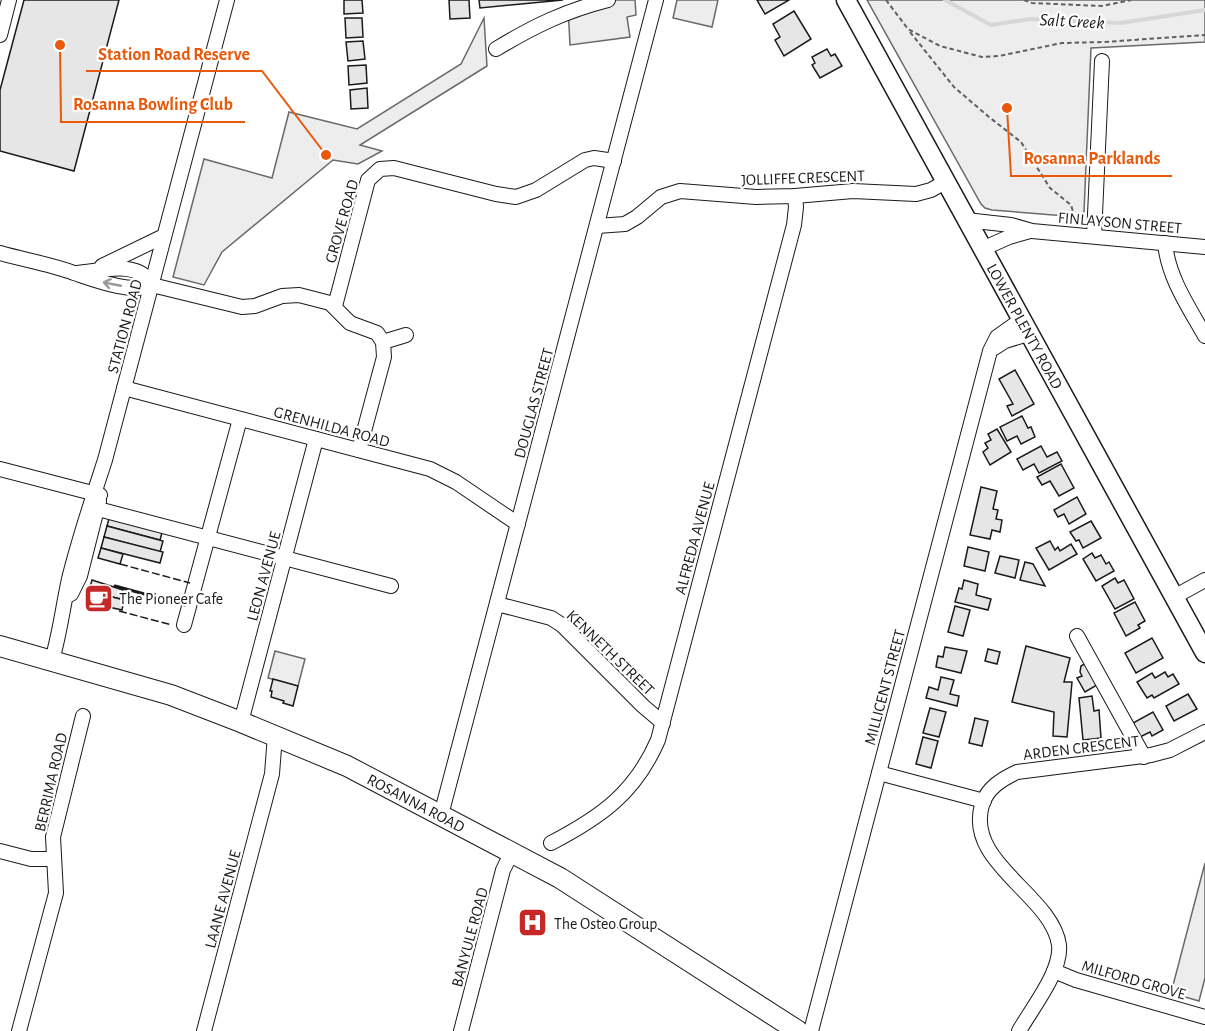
<svg xmlns="http://www.w3.org/2000/svg" width="1205" height="1031" font-family="'Alegreya Sans',sans-serif">
  <style>
    .built { fill: #ededed; stroke: #6a6a6a; stroke-width: 1.5 }
    .lines { fill: none; stroke-linecap: round; stroke-linejoin: round }
    .stream { stroke: #d7d7d7; stroke-width: 4 }
    .building { fill: #e6e6e6; stroke: #1a1a1a; stroke-width: 1.5 }
    .minor-casing { stroke: #1a1a1a; stroke-width: 16 }
    .major-casing { stroke: #1a1a1a; stroke-width: 21 }
    .highway-casing { stroke: #1a1a1a; stroke-width: 22 }
    .path { stroke: #5f5f5f; stroke-width: 2; stroke-dasharray: 4.5 3; stroke-linecap: butt }
    .minor { stroke: #fff; stroke-width: 14 }
    .major { stroke: #fff; stroke-width: 18 }
    .highway { stroke: #fff; stroke-width: 20 }
    .fence { stroke: #1a1a1a; stroke-width: 1.5; stroke-dasharray: 8 3; stroke-linecap: butt }
    .wall { stroke: #1a1a1a; stroke-width: 3 }
    .oneway { stroke: #989898 }
    .labels { text-anchor: middle; stroke-width: 4.5; stroke-linejoin: round; paint-order: stroke }
    .street-label { font-size: 16px; fill: #1a1a1a; stroke: #fff }
    .poi-label { font-size: 16px; fill: #1a1a1a; stroke: #fff; text-anchor: start }
    .water-label { font-size: 18px; font-style: italic; fill: #1a1a1a; stroke: #fff }
    .leader { fill: none; stroke: #e8590c; stroke-width: 2 }
    .callout-dot { fill: #e8590c; stroke: #fff; stroke-width: 2 }
    .callout-label { font-size: 18px; text-anchor: middle; font-weight: bold; fill: #e8590c; stroke: #fff; stroke-width: 4.5; stroke-linejoin: round; paint-order: stroke }
  </style>
  <rect width="100%" height="100%" fill="#fff"/>
  <g class="built">
    <path d="M589,0H635L636,15L627,17L630,37L570,45L568,6Z"/>
    <path d="M677,0H718L712,27L673,18Z"/>
    <path d="M867,0H1205V42L1091,48L1084,212L1078,217L992,210L985,208L981,204Z"/>
    <path d="M484,18L487,66L360,145L382,151L358,164L333,160L222,252L204,285L173,277L204,159L272,178L289,112L357,129L461,64Z"/>
    <path d="M275,651L305,659L298,686L268,678Z"/>
    <path d="M1205,863V978L1199,1001L1171,993Z"/>
  </g>
  <g class="lines">
    <path class="stream" d="M945,0L991,25L1030,19L1121,23L1205,10"/>
  </g>
  <g class="building">
    <path d="M24,0H119L74,171L0,151V90Z"/>
    <path d="M344,0H362L363,13L344,14Z"/>
    <path d="M449,0H469L470,18L450,19Z"/>
    <path d="M479,0H563L480,8Z"/>
    <path d="M757,0H789L765,14Z"/>
    <path d="M794,11L811,39L784,56L775,40L780,37L773,24Z"/>
    <path d="M345,18H362L363,37L346,38Z"/>
    <path d="M363,41L365,59L348,61L346,42Z"/>
    <path d="M827,49L831,56L835,54L842,66L820,78L812,65L815,63L812,57Z"/>
    <path d="M366,65L367,83L349,85L348,66Z"/>
    <path d="M367,88L368,108L351,109L350,90Z"/>
    <path d="M1015,370L1034,404L1012,416L1007,406L1013,404L999,379Z"/>
    <path d="M1022,416L1028,428L1031,427L1035,437L1021,444L1017,436L1007,441L1000,427Z"/>
    <path d="M997,429L1011,452L990,465L983,452L988,448L985,443L991,440L988,434Z"/>
    <path d="M1041,446L1047,457L1057,452L1062,461L1039,473L1034,464L1023,470L1017,459Z"/>
    <path d="M1061,464L1074,488L1059,496L1050,481L1042,485L1037,477Z"/>
    <path d="M981,487L997,491L993,509L998,510L996,519L1002,520L1000,532L992,530L990,539L970,535Z"/>
    <path d="M1077,497L1086,514L1069,524L1064,514L1058,517L1054,510Z"/>
    <path d="M110,515L163,529L160,540L107,526Z"/>
    <path d="M1091,521L1101,538L1083,548L1079,540L1076,541L1070,532Z"/>
    <path d="M107,526L163,541L160,552L104,537Z"/>
    <path d="M104,537L163,552L160,563L101,548Z"/>
    <path d="M1050,541L1055,550L1058,547L1060,551L1071,544L1077,554L1049,570L1036,548Z"/>
    <path d="M968,547L989,552L985,571L964,566Z"/>
    <path d="M101,548L123,554L120,564L98,558Z"/>
    <path d="M1092,553L1095,558L1101,555L1106,564L1109,562L1114,571L1096,581L1083,559Z"/>
    <path d="M1000,556L1019,560L1015,578L995,573Z"/>
    <path d="M1025,562L1033,564L1045,586L1020,580Z"/>
    <path d="M1115,578L1118,583L1124,580L1134,599L1115,609L1102,586Z"/>
    <path d="M92,580L123,590L120,599L89,591Z"/>
    <path d="M964,580L978,584L976,595L991,599L988,610L955,602L959,588L962,589Z"/>
    <path d="M89,591L124,600L122,610L86,602Z"/>
    <path d="M1135,602L1145,621L1138,625L1140,628L1126,636L1114,613Z"/>
    <path d="M955,606L970,610L963,636L948,632Z"/>
    <path d="M1152,638L1163,658L1136,673L1125,653Z"/>
    <path d="M1026,646L1070,658L1064,682H1072L1067,737L1053,736L1054,712L1012,702Z"/>
    <path d="M945,647L967,651L961,673L936,667L938,656L943,657Z"/>
    <path d="M988,649L1000,652L997,664L985,661Z"/>
    <path d="M1086,663L1097,685L1085,692L1077,678L1082,676L1080,672L1081,666Z"/>
    <path d="M1165,672L1168,677L1173,674L1179,684L1154,698L1152,695L1147,698L1137,682L1152,673L1155,678Z"/>
    <path d="M941,677L954,680L950,694L959,696L957,706L926,698L929,687L938,690Z"/>
    <path d="M273,679L298,686L293,706L283,703L284,701L271,697L272,691H270Z"/>
    <path d="M1188,694L1197,709L1174,721L1166,706Z"/>
    <path d="M1092,696L1094,711L1099,710L1101,738L1083,740L1079,698Z"/>
    <path d="M930,708L946,712L939,737L923,733Z"/>
    <path d="M1153,712L1163,730L1152,736L1150,732L1140,737L1133,723Z"/>
    <path d="M975,718L988,721L982,746L969,743Z"/>
    <path d="M923,737L938,741L931,768L916,764Z"/>
  </g>
  <g class="lines">
    <defs>
      <g id="minor">
        <path d="M0,35L9,0"/>
        <path d="M496,49C534,26 565,11 608,0"/>
        <path d="M966,220L1011,225L1032,231L1205,247"/>
        <path d="M597,226L625,224L637,217L661,197L680,191L756,197L795,196L853,191L916,194L931,190L945,182"/>
        <path d="M1094,236L1102,61"/>
        <path d="M1165,243C1168,277 1188,306 1205,336"/>
        <path d="M982,249L1009,237L1030,231"/>
        <path d="M0,253C24,260 50,264 74,273C95,280 131,294 152,285L242,307L255,306L282,296L299,295L330,303L350,323L377,333L383,342L384,357L359,450"/>
        <path d="M102,266L164,236"/>
        <path d="M76,273C99,272 138,258 152,285"/>
        <path d="M335,306L368,180L380,169L394,168L496,194L516,197L536,190L585,160L594,158L614,161"/>
        <path d="M383,342L406,335"/>
        <path d="M994,348L1005,341L1028,334"/>
        <path d="M124,388L430,469L456,482L518,524"/>
        <path d="M0,469L100,495"/>
        <path d="M98,509L391,586"/>
        <path d="M71,594L80,576L99,501"/>
        <path d="M1174,597L1205,580"/>
        <path d="M497,604L551,618L562,625L643,706L663,723"/>
        <path d="M184,625L240,419"/>
        <path d="M1077,636L1144,757"/>
        <path d="M52,660C60,633 63,606 69,579C79,538 92,500 105,460L227,0"/>
        <path d="M241,722L316,439"/>
        <path d="M879,773L984,801"/>
        <path d="M441,815L656,0"/>
        <path d="M551,843C601,817 635,793 658,740L794,225L796,207L795,196"/>
        <path d="M0,851L31,859H53"/>
        <path d="M1054,971L1076,980L1205,1017"/>
        <path d="M19,1031L56,893L53,837L83,716"/>
        <path d="M204,1031L272,774L275,735"/>
        <path d="M461,1031L503,870L512,852"/>
        <path d="M811,1031L990,351L997,337L1021,320"/>
        <path d="M1019,1031C1032,1008 1062,971 1059,945C1052,895 965,863 982,805C987,788 1002,779 1017,772L1151,755L1170,750L1205,732"/>
      </g>
      <g id="major">
        <path id="s1" d="M846,0L1205,653"/>
      </g>
      <g id="highway">
        <path id="s2" d="M0,646L171,695L241,722L347,766L560,878L798,1031"/>
      </g>
    </defs>
    <use href="#minor" class="minor-casing"/>
    <use href="#major" class="major-casing"/>
    <use href="#highway" class="highway-casing"/>
    <g class="path">
      <path d="M886,0L908,29L940,46L982,57L999,56L1062,43L1104,42L1205,35"/>
      <path d="M1024,0L1032,3L1102,6L1131,0"/>
      <path d="M910,32L954,87L989,117L1021,142L1050,188L1071,205L1075,218L1083,219"/>
    </g>
    <use href="#minor" class="minor"/>
    <use href="#major" class="major"/>
    <use href="#highway" class="highway"/>
    <g class="fence">
      <path d="M120,564L190,583"/>
      <path d="M119,611L172,625"/>
    </g>
    <path class="wall" d="M115,586L185,605"/>
  </g>
  <defs><path id="oneway-shaft" d="M-6 0H5M1.5-3L5.5 0L1.5 3" fill="none" stroke-width="1.6" stroke-linecap="round" stroke-linejoin="round" transform="scale(1.5)"/></defs>
  <use class="oneway" href="#oneway-shaft" transform="translate(112 284) rotate(-169)"/>
  <defs>
    <symbol id="cafe-square" viewBox="-11 -11 22 22"><rect x="-9" y="-9" width="18" height="18" rx="4" fill="#c62828" stroke="#fff"/><path d="M-5.5-4.5H6V0H3Q3 3.5 0 3.5H-2.5Q-5.5 3.5-5.5 0ZM3-3.2v2h1.7v-2ZM-6 4.5H4V6H-6Z" fill="#fff"/></symbol>
    <symbol id="hospital-square" viewBox="-11 -11 22 22"><rect x="-9" y="-9" width="18" height="18" rx="4" fill="#c62828" stroke="#fff"/><path d="M-5-5h3v3.5h4V-5h3V5h-3V1.5h-4V5h-3Z" fill="#fff"/></symbol>
  </defs>
  <g fill-rule="evenodd">
    <use href="#cafe-square" x="82" y="582" width="33" height="33"/>
    <use href="#hospital-square" x="516" y="906" width="33" height="33"/>
  </g>
  <g class="labels">
    <g class="street-label">
      <text transform="translate(803 177) rotate(-2)" y="6">JOLLIFFE CRESCENT</text>
      <text transform="translate(341 221) rotate(-74)" y="6">GROVE ROAD</text>
      <text transform="translate(1120 222) rotate(5)" y="6">FINLAYSON STREET</text>
      <text transform="translate(124 326) rotate(-75)" y="6">STATION ROAD</text>
      <text dy="6" stroke="none"><textPath href="#s1" startOffset="372">LOWER PLENTY ROAD</textPath></text>
      <text transform="translate(533 403) rotate(-75)" y="6">DOUGLAS STREET</text>
      <text transform="translate(332 426) rotate(15)" y="6">GRENHILDA ROAD</text>
      <text transform="translate(694 538) rotate(-75)" y="6">ALFREDA AVENUE</text>
      <text transform="translate(263 576) rotate(-75)" y="6">LEON AVENUE</text>
      <text transform="translate(611 652) rotate(44)" y="6">KENNETH STREET</text>
      <text transform="translate(884 687) rotate(-75)" y="6">MILLICENT STREET</text>
      <text transform="translate(1081 747) rotate(-7)" y="6">ARDEN CRESCENT</text>
      <text transform="translate(50 782) rotate(-77)" y="6">BERRIMA ROAD</text>
      <text dy="6" stroke="none"><textPath href="#s2" startOffset="446">ROSANNA ROAD</textPath></text>
      <text transform="translate(222 899) rotate(-75)" y="6">LAANE AVENUE</text>
      <text transform="translate(469 937) rotate(-75)" y="6">BANYULE ROAD</text>
      <text transform="translate(1134 979) rotate(16)" y="6">MILFORD GROVE</text>
    </g>
    <g class="poi-label">
      <text x="119" y="604">The Pioneer Cafe</text>
      <text x="554" y="929">The Osteo Group</text>
    </g>
    <g class="water-label">
      <text transform="translate(1072 21) rotate(3)" y="6">Salt Creek</text>
    </g>
  </g>
  <path class="leader" d="M326 155L262 71H86M60 45L61 122H245M1007 108L1011 176H1172"/>
  <g class="callout-dot">
    <circle cx="326" cy="155" r="6"/>
    <circle cx="60" cy="45" r="6"/>
    <circle cx="1007" cy="108" r="6"/>
  </g>
  <g class="callout-label">
    <text x="174" y="60">Station Road Reserve</text>
    <text x="153" y="110">Rosanna Bowling Club</text>
    <text x="1092" y="164">Rosanna Parklands</text>
  </g>
</svg>
